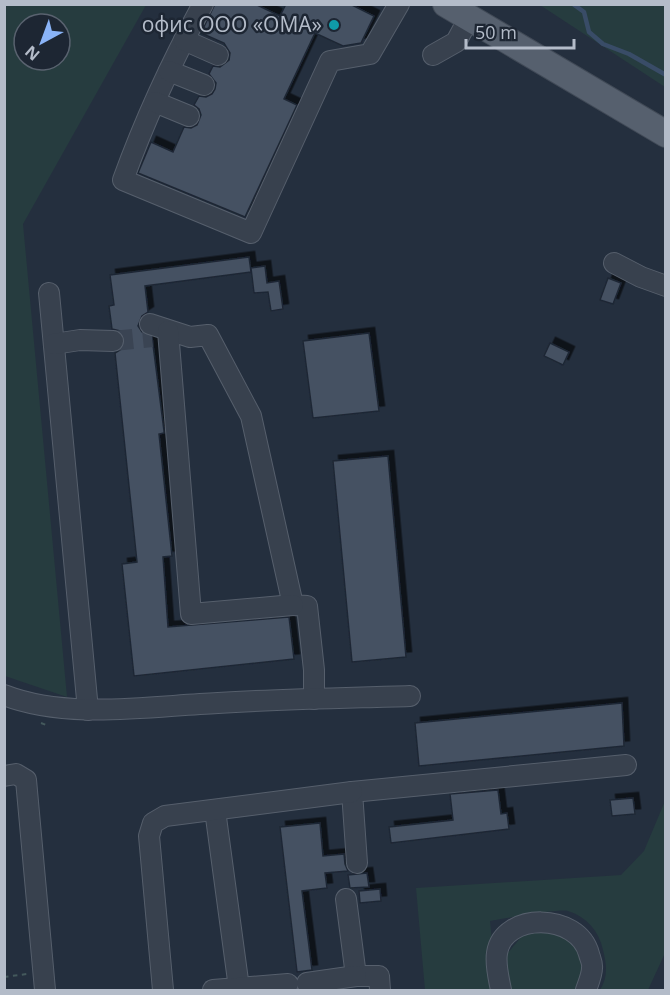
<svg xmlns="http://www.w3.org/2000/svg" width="670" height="995" font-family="'Open Sans',sans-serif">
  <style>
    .green { fill: #263c3f; fill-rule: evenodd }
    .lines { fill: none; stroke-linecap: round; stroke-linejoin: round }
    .stream { stroke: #394c67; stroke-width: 4.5 }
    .building { fill: #455162; stroke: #1f2835; stroke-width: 1.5; filter: url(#shadow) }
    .minor-tunnel { stroke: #3a4453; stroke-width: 20; stroke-dasharray: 20 10; stroke-linecap: butt }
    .minor-casing { stroke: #565f6c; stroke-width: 22 }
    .major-casing { stroke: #414a57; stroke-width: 28 }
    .path { stroke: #44595c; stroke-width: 2; stroke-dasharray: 4.5 4.5; stroke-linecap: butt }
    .minor { stroke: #38414e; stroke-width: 20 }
    .major { stroke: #56606e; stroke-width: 26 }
    .culture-dot { fill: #0f9aa8; stroke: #1d2633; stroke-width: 2 }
    .labels { text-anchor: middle; stroke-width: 5; stroke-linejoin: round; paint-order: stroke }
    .poi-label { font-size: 21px; fill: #b4bcc9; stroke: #1d2633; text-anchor: end }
  </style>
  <defs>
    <filter id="shadow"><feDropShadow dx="5.5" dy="-5.5" stdDeviation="0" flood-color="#0009"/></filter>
  </defs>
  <rect width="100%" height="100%" fill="#242f3e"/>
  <g class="green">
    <path d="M5,4L146,5L23,224L67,697L5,676ZM24,24H60V60H24Z"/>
    <path d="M539,5H665V87L543,7Z"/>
    <path d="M665,801V953L648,990H600C608,977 607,966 603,950C599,931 587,917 568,911C560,908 503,919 490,921L497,990H425L416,888L621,875L644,851Z"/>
    <path d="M532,931L553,932L575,944L585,966L580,990H505L506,955L522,936Z"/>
  </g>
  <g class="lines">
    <path class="stream" d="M573,4L584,12L589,32L603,44L629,54L666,75"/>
  </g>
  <g class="building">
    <path d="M215,4H255L280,16L286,4H350L374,16L361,43L343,46L315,33L284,99L297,105L245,217L138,173L151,142L173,152L184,127L191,128L197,125L201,115L199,109L194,105L199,96L206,97L212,94L215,89L216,83L209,74L213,66L220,67L229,60L230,53L224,43L201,33Z"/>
    <path d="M249,257L251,272L145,286L148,312L142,316L138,326L142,332L152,337L164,431V433L159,434L172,556L163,557L168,627L289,617L294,659L134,676L122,564L137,562L115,353L123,348L125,341L120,331L112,329L109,306L114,305L110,275Z"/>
    <path d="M265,266L267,283L279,281L283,309L271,311L268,292L254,293L251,268Z"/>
    <path d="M608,278L621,283L613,304L600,300Z"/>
    <path d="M369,333L379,411L313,418L303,341Z"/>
    <path d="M550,343L569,352L563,365L544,356Z"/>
    <path d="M388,456L406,657L352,662L333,461Z"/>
    <path d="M622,703L624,746L419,766L415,723Z"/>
    <path d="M498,790L501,814L507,813L509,829L391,843L389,827L453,820L450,794Z"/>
    <path d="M633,798L635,814L612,816L610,800Z"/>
    <path d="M320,823L323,856L344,854L345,864L348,871L325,873L327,888L302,891L312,970L297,972L280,827Z"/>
    <path d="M367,873L369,887L350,888L348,875Z"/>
    <path d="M380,889L381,901L360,903L359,891Z"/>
  </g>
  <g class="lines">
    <path class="minor-tunnel" d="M113,341L152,337"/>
    <defs>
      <g id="minor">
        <path d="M203,4C172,61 145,119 123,180L251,233L330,61L370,54L399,4"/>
        <path d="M184,40L218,55"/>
        <path d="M433,55L456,42L469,18"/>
        <path d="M169,71L204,85"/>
        <path d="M155,102L189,116"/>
        <path d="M614,263L641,277L666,286"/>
        <path d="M49,293L88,710"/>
        <path d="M150,324L190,337L208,335L251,416L293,605L307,606L314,670V699"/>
        <path d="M168,331L191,614L293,605"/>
        <path d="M54,344L80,340L113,341"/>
        <path d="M4,695C68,720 150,706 218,703C282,699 346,698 410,696"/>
        <path d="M4,776L16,774L26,780L45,990"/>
        <path d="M215,810L239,988"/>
        <path d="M357,863L352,792L626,765"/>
        <path d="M346,899L356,976H379L380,990"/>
        <path d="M307,983L356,976"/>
        <path d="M163,990L149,836L153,823L165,816L352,792"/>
        <path d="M213,990L288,984"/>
        <path d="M501,990C499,979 495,965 497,953C503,912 578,912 589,954C590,958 593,964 592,968C592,975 588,984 586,990"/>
      </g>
      <path id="major" d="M446,4L666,134"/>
    </defs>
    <use href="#minor" class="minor-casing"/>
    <use href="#major" class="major-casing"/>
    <g class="path">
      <path d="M41,723L49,726"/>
      <path d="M4,977L27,974"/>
    </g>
    <use href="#minor" class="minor"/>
    <use href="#major" class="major"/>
  </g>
  <circle class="culture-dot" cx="334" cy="25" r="6"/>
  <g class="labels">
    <g class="poi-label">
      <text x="322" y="32">офис ООО «ОМА»</text>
    </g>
  </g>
  <rect width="670" height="995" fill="none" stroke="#b4bcc9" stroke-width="12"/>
  <g transform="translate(42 42) rotate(221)"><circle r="28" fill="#1d2633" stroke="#59626f" stroke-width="1.5"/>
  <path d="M0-4.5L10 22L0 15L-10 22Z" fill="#8ab4f8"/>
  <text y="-9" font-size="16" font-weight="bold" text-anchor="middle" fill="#b4bcc9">N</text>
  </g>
  <path d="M466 39v9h108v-9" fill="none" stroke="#b4bcc9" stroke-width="3"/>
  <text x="475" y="39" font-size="18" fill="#b4bcc9" stroke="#1d2633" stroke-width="4.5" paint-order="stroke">50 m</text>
</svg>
